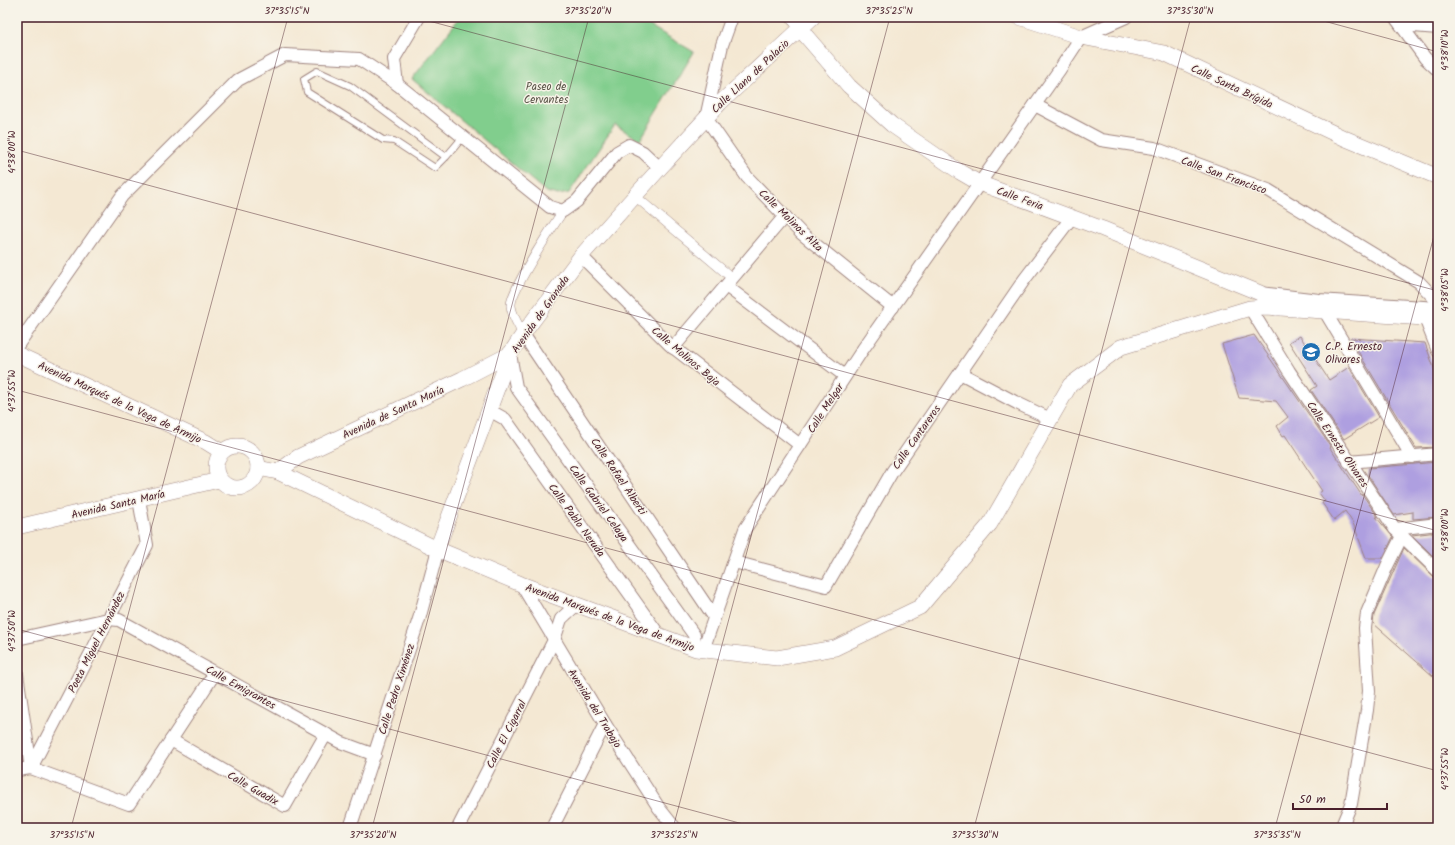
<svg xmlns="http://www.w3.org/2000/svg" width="1455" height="845" font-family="Kalam,sans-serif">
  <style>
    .green { fill: #81ce8d; stroke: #66765c }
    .building { fill: #ae9fe0 }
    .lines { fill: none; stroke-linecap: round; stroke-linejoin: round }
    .service-casing { stroke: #9f847f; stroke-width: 8 }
    .pedestrian-casing { stroke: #9f847f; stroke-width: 10 }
    .minor-casing { stroke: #9f847f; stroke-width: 14 }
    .tertiary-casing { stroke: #9f847f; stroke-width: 16 }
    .service { stroke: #fff; stroke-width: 6 }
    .pedestrian { stroke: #fff; stroke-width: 9 }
    .minor { stroke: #fff; stroke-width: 12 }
    .tertiary { stroke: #fff; stroke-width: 15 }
    .ticks { fill: none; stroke: #4a1f2b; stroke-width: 1; stroke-opacity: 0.45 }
    .labels { text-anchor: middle; stroke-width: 3; stroke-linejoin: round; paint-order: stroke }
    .street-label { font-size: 11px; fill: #4a1f2b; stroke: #f7f3e8 }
    .park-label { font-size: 11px; fill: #5a5448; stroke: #f7f3e8 }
    .poi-label { font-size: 11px; fill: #4a1f2b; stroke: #f7f3e8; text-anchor: start }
    .neatline { fill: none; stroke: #4a1f2b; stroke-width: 1.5 }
    .ticks-label { font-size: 10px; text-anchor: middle; fill: #4a1f2b }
  </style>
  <rect width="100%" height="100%" fill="#f7f3e8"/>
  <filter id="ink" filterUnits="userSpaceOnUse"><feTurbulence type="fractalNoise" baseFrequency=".025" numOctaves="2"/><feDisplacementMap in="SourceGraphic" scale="8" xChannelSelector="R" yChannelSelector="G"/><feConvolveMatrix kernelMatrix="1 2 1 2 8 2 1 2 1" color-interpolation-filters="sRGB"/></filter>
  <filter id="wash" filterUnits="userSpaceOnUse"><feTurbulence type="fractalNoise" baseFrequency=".012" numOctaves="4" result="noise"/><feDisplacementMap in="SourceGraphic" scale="16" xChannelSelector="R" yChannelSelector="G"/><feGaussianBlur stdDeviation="0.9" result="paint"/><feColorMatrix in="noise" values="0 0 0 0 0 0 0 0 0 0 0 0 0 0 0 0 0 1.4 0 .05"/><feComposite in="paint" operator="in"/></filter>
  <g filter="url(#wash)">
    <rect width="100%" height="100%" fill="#f4e8d3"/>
    <path class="green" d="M460,17H635L694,52L640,140L615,125L569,193L558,195L546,192L412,79Z"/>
    <g id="blocks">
      <g class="building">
        <path d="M1254,335L1331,447L1330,448L1362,496V494L1378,517H1376L1393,537L1383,558H1366L1353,523L1345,511L1334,520L1322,503L1325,501L1319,493L1322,491L1285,435L1283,436L1277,426L1288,417L1276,401L1239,398L1222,344Z"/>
        <path d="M1300,336L1329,380L1349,367L1379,417L1344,439L1311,390L1317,386L1289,342Z"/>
        <path d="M1350,338L1425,343L1438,379V447L1416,448Z"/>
        <path d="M1438,462V517L1413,519V512L1394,515L1368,475L1369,468Z"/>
        <path d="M1438,532V561L1412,535Z"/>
        <path d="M1404,548L1433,576L1438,578V673L1433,676L1373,623L1374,615Z"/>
      </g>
    </g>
  </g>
  <g filter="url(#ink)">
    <use href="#blocks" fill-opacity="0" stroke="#9f847f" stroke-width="1"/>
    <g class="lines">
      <defs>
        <path id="service" d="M446,157L350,86L317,71L304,79L307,92L383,140L394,141L435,168L446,157L463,137"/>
        <g id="pedestrian">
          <path d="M789,17L800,29"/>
          <path d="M635,196L732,278"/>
          <path d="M523,334C519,326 512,316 511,306C509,293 553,226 563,211"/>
        </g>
        <g id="minor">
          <path d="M732,17L722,45L706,118L747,177L801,233L893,307"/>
          <path d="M1395,17L1425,58L1438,70"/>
          <path d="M1401,25L1438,28"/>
          <path d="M397,84L394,59L419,17"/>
          <path d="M1035,105L1101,140L1154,148L1268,190L1419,282L1438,302"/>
          <path d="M581,256L670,345L800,445"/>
          <path d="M726,286L845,376"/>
          <path d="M1260,293L1319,300L1438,308"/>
          <path d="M1250,308L1289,371L1395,529L1438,571"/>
          <path d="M1324,310L1412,457"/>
          <path d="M1425,318L1438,351"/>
          <path d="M523,334L714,617"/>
          <path d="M17,346L122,196L238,80L285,55L359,59L397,84L550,207L563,211L577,201L617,152L629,145L643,152L660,168"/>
          <path d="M673,348L785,216"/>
          <path d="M510,354L516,387L694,635L696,649"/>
          <path d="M960,373L1017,403L1050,419"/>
          <path d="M489,410L505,419L659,635"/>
          <path d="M1349,462L1438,454"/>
          <path d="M1395,529L1438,524"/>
          <path d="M734,562L826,586L892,472L1024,280L1072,217"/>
          <path d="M521,584L605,724L659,808L675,828"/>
          <path d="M17,639L108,619L119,620L340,742L375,755"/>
          <path d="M703,650L745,529L863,349L1060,69L1081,37L1126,17"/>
          <path d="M17,674L31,768L129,804L215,673"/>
          <path d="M171,740L285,806L326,734"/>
          <path d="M17,770L31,768L147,545L139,499"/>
          <path d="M350,828L420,616L438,549"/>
          <path d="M458,828L554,640L561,619L576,605"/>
          <path d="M552,828L605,724"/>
          <path d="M1341,828L1351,804L1367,710L1369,691L1365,628L1367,613L1387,566L1402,536"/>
        </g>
        <g id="tertiary">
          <path d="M1019,17L1081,37L1164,53L1344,138L1438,177"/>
          <path d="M800,29L849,86L892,125L960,172L979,183L1103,229L1260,293L1276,308"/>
          <path d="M17,354L206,442L222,452"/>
          <circle cx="237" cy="467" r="21"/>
          <path d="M258,468L278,472L437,549L521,584L696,649L777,658L835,648L920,607L990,524L1070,385L1121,347L1250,308L1266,307L1438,319"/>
          <path d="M278,472L298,457L462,379L510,354"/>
          <path d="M17,527L219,480"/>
          <path d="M437,549L510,354L526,330L581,256L660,168L720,103L813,17"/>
        </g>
      </defs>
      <use href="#service" class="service-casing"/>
      <use href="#pedestrian" class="pedestrian-casing"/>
      <use href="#minor" class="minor-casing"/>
      <use href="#tertiary" class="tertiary-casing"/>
      <use href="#service" class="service"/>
      <use href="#pedestrian" class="pedestrian"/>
      <use href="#minor" class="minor"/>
      <use href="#tertiary" class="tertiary"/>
    </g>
  </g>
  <path class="ticks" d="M414,17L1438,291M1309,17L1438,52M17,150L1438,531M17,390L1438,771M17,629L758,828M71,828L288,17M372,828L589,17M673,828L890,17M974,828L1191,17M1275,828L1438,221"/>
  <defs>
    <symbol id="school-disc" viewBox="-11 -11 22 22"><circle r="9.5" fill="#1f6fb2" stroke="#f7f3e8"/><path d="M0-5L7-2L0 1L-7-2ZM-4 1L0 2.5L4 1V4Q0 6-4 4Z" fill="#fff"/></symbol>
  </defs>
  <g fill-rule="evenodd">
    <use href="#school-disc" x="1300" y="341" width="22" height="22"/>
  </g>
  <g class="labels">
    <g class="street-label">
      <text transform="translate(750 76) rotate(-43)" y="4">Calle Llano de Palacio</text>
      <text transform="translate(1232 86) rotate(25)" y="4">Calle Santa Brígida</text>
      <text transform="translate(1224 175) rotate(20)" y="4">Calle San Francisco</text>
      <text transform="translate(1020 198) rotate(20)" y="4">Calle Feria</text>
      <text transform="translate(791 220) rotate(44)" y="4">Calle Molinos Alta</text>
      <text transform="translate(540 314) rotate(-55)" y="4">Avenida de Granada</text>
      <text transform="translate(686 356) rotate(40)" y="4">Calle Molinos Baja</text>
      <text transform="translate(120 402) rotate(25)" y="4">Avenida Marqués de la Vega de Armijo</text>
      <text transform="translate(825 408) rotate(-57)" y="4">Calle Melgar</text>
      <text transform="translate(393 412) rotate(-25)" y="4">Avenida de Santa María</text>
      <text transform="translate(916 437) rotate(-55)" y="4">Calle Cantareros</text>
      <text transform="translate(1338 444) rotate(56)" y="4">Calle Ernesto Olivares</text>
      <text transform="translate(619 476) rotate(56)" y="4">Calle Rafael Alberti</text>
      <text transform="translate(599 503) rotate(54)" y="4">Calle Gabriel Celaya</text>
      <text transform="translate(118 504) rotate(-13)" y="4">Avenida Santa María</text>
      <text transform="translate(577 520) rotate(54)" y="4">Calle Pablo Neruda</text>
      <text transform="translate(610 617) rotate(20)" y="4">Avenida Marqués de la Vega de Armijo</text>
      <text transform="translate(96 642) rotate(-63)" y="4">Poeta Miguel Hernández</text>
      <text transform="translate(241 687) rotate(29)" y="4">Calle Emigrantes</text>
      <text transform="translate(396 689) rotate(-72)" y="4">Calle Pedro Ximénez</text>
      <text transform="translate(595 708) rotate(58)" y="4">Avenida del Trabajo</text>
      <text transform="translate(506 734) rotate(-63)" y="4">Calle El Cigarral</text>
      <text transform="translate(253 788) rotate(30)" y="4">Calle Guadix</text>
    </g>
    <g class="park-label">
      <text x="546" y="90">Paseo de<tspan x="546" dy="13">Cervantes</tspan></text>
    </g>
    <g class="poi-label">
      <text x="1325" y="350">C.P. Ernesto<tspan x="1325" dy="13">Olivares</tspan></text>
    </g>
  </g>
  <rect width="1455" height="845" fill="none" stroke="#f7f3e8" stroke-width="44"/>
  <path d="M1293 803v6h94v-6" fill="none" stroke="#4a1f2b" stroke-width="2"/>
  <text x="1299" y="803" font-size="12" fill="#4a1f2b" stroke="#f7f3e8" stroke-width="3" paint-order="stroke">50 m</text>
  <rect x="22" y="22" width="1411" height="801" class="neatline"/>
  <g class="ticks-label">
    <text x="287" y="14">37°35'15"N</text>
    <text x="588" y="14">37°35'20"N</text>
    <text x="889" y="14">37°35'25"N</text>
    <text x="1190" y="14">37°35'30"N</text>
    <text transform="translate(1444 50) rotate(-90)" y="4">4°38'10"W</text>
    <text transform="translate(11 152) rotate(-90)" y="4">4°38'00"W</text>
    <text transform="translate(1444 290) rotate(-90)" y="4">4°38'05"W</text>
    <text transform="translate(11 391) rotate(-90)" y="4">4°37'55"W</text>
    <text transform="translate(1444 530) rotate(-90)" y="4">4°38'00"W</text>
    <text transform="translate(11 631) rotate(-90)" y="4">4°37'50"W</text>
    <text transform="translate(1444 769) rotate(-90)" y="4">4°37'55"W</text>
    <text x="72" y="838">37°35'15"N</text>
    <text x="373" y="838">37°35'20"N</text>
    <text x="674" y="838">37°35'25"N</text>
    <text x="975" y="838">37°35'30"N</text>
    <text x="1277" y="838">37°35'35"N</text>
  </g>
</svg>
